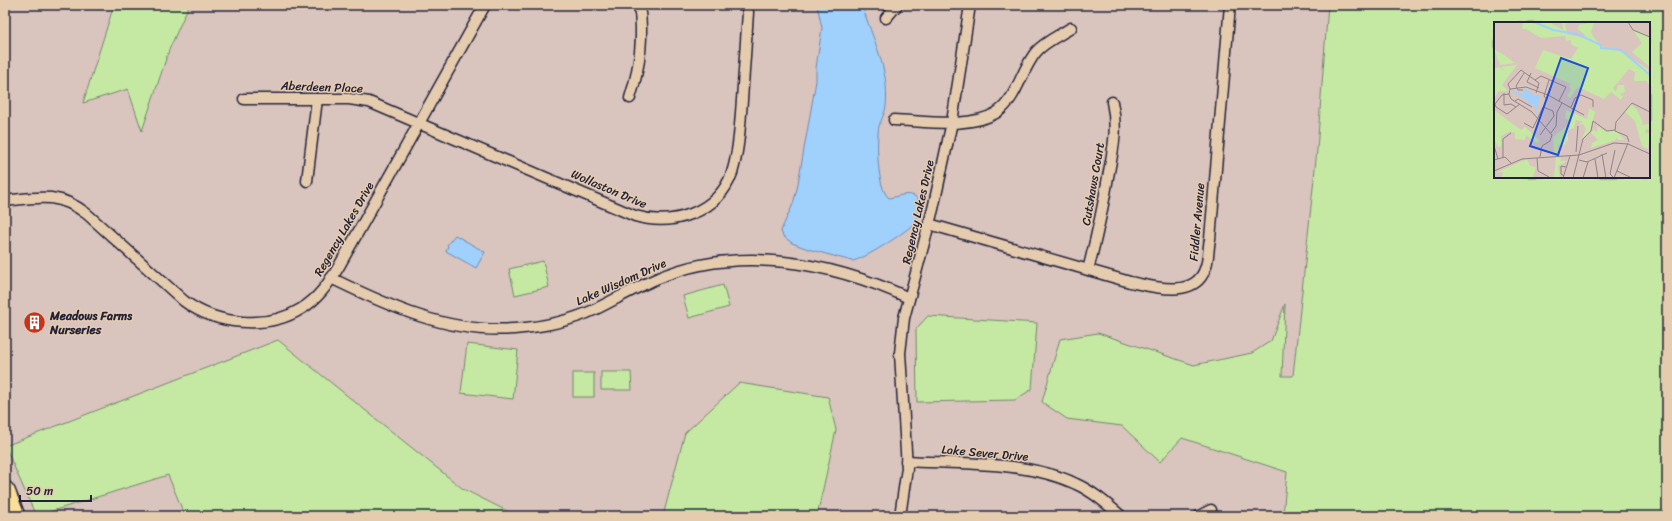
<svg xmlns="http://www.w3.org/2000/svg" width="1672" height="521" font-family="Sriracha,sans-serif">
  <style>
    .green { fill: #c5e9a2; stroke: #74866e; fill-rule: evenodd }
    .water { fill: #a0d0fc; stroke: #6e8aaf }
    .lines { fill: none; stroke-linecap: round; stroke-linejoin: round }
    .street-casing { stroke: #22223b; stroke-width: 13 }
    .highway-casing { stroke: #22223b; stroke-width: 22 }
    .street { stroke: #e6ccae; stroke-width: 10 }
    .highway { stroke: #fcde96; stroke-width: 19 }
    .labels { text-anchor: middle; stroke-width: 3; stroke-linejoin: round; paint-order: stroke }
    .street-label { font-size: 12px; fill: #22223b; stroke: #e6ccae }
    .poi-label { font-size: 12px; font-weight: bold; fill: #22223b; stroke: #e6ccae; text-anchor: start }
    .inset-river { fill: none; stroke: #a0d0fc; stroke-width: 2 }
    .inset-road { fill: none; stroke: #90838a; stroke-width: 1 }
    .view { fill: #1d4ed8; fill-opacity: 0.15; stroke: #1d4ed8; stroke-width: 2 }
    .inset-edge { fill: none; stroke: #22223b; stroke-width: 2 }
  </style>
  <rect width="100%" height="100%" fill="#d9c4be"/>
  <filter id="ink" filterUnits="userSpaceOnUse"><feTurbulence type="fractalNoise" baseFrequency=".025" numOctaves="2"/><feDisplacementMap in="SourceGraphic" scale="8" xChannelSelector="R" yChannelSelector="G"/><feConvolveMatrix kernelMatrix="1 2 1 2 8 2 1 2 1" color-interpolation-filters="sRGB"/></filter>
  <g filter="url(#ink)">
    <g class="green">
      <path d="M114,5H189L169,50L142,131L128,89L83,103Z"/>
      <path d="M1328,5H1667V516H1283L1287,472L1182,438L1160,462L1122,426L1067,419L1042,402L1060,339L1098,333L1194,365L1252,353L1271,341L1285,304L1282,376H1293L1317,150ZM1495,23H1649V177H1495Z"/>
      <path d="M543,261L549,287L515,295L509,269Z"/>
      <path d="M723,285L729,307L689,318L683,296Z"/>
      <path d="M928,316L1037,323L1032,389L1015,400L917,402L916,329Z"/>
      <path d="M278,340L463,489L517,516H185L168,475L36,516L5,446Z"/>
      <path d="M467,344L518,350L513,399L461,393Z"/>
      <path d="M601,372H631L632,390H601Z"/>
      <rect x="573" y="373" width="21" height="24"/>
      <path d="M739,383L828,397L836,430L817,516H663L685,433Z"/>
    </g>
    <g class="water">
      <path d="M817,5H862C872,38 890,70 886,106C885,113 881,120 879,126C876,141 877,189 889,198C897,197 906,192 914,196C918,198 919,202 919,206C918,212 917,220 913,224C905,233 863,260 852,261L808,249L792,243L783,236L781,231L783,226L793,204L797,189L816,81V68L822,28Z"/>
      <path d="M455,235L485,252L476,268L446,251L448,246L447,245Z"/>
    </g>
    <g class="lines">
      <defs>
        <g id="street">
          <path d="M886,18L897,5"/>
          <path d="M630,98C640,67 644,37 639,5"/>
          <path d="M244,99H349L369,102L635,216C672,227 718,213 732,173C739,150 740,125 742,100C744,71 746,41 748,12L746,5"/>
          <path d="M894,120C924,121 969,129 996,113C1017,100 1021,70 1036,52C1044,42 1060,35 1071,28"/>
          <path d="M307,181L317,99"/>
          <path d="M5,201C38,197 59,192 87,214L184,301C216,325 267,330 301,309C318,299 328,284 338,268L485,5"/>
          <path d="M929,224L1130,282C1153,287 1195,299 1205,269C1209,260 1208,248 1210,239L1230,5"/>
          <path d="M1088,270C1096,239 1103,208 1108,177C1113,151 1118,128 1112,102"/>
          <path d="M331,278C388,306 449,334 514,329C541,327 571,321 596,309C616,299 635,288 656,279C737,244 831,262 909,298"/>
          <path d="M906,461C958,464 1029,461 1076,484C1092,491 1107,504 1121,516"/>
          <path d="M900,516L907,468L900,353L904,318L933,209L952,122L970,5"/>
          <path d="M1199,516L1211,510"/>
        </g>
        <path id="highway" d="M5,491L15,516"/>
      </defs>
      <use href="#street" class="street-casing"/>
      <use href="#highway" class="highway-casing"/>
      <use href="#street" class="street"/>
      <use href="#highway" class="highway"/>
    </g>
  </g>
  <defs>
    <symbol id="building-disc" viewBox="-11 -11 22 22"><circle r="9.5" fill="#c8321e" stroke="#e6ccae"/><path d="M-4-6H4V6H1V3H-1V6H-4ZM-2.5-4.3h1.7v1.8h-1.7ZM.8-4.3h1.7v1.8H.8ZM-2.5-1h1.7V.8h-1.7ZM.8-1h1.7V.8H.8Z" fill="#fff"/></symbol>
  </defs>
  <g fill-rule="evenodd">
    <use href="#building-disc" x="22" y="310" width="25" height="25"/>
  </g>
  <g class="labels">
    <g class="street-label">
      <text transform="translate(322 87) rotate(2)" y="4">Aberdeen Place</text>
      <text transform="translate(1093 184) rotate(-80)" y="4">Cutshaws Court</text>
      <text transform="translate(609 189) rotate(23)" y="4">Wollaston Drive</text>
      <text transform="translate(918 212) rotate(-77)" y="4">Regency Lakes Drive</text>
      <text transform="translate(1197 222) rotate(-85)" y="4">Fiddler Avenue</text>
      <text transform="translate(344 229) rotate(-60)" y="4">Regency Lakes Drive</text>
      <text transform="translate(621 282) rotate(-24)" y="4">Lake Wisdom Drive</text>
      <text transform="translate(985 453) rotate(5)" y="4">Lake Sever Drive</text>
    </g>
    <g class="poi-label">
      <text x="50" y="320">Meadows Farms<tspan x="50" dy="14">Nurseries</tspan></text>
    </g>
  </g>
  <g transform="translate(1494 22)">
    <rect width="156" height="156" fill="#d9c4be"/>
    <path d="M29,0H55L69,8L68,0H71L73,12L90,16L91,13L84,7L85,3L100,0L97,11L104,21L112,27L126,29L154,47L156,65L153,59H140L141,50L135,47L119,66L122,70L124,63H130L131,70L125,72L129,74L127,78L117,70L110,77L84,65L76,76L73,74L77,68L75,62L79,63L41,46L49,28L77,37L84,26L77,22V18L72,19L71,14L47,16L32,7H28ZM139,8L156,16V45L138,30L148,21ZM0,27L10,33L21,41L6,43ZM23,43L8,63L14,69H5L0,76V46L5,45L11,49L7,45ZM137,82L143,88L149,101L147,103L156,102V107H152L151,111L156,112L154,127L148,124L141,99L131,90ZM95,86L101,90L96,109L88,116L92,107L89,102L84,103L89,100L82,98L80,106L74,108V121L72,117L71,123H64V131H60L59,115L78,100L71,96L72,88L93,97ZM0,88L27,108L31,105L46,119L43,121L32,113L31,118L21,117V111L17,109L7,114V124L4,125L0,117ZM103,104L112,110L121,108L131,118H124L122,115V118L97,126L98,121L104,118L97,111L100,108L103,110ZM62,135L67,136L66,139H73L64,144L66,156H55L60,154ZM33,137L36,144L42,145L39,154L42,156H7L9,150L1,151Z" fill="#c5e9a2"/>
    <path d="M29,65L41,74L46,73L42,92L40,82L33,83L35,79L16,69L31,72Z" fill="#a0d0fc"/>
    <path class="inset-river" d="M40,0L59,8L83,12L107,23V26L127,28L156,53"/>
    <path class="inset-road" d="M134,0L139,8L156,15M37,51L33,60L45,66M41,58L47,54L72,65L65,79M16,67L14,62L27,48L45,61L42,71M29,68H24L22,64L30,51M10,71V83L17,82L22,85M15,72L8,73L1,82L2,85L13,92L26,82M53,78L50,74L55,58M21,79L24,77L38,85M77,85L81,76L87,73L99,78V85M30,101L39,106L49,85L59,89L60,94L46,113M57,111L62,104L63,90L68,81M135,120L133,114L121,109L122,100L138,81L156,90M0,124L4,137M82,130L84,104M108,132L112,156M46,135L48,124L56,119L58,113L38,90L17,77L15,72L16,67L32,65L54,73L90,93M9,136V117L17,111M43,136L44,149L55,155M101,137L104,156M0,138L11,135L17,141M85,138L93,140L113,131M0,149L28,137L85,133L120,121L134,122L156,132M123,149L138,156M70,154L67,152V144L72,145M69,156L76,134M79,156L89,117L97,109L99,99L113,109L121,108M89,156L94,140M120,156L116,152L121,128M120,156L134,121"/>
    <path class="view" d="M67,36L94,46L64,133L36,124Z"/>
    <rect width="156" height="156" class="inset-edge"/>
  </g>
  <rect width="1672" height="521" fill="none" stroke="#e6ccae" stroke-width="20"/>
  <rect x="10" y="10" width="1652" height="501" fill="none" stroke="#22223b" stroke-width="1.5" filter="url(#ink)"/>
  <path d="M20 495v6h71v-6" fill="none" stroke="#22223b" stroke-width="2"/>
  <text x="26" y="495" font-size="12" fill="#22223b" stroke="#e6ccae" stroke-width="3" paint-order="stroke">50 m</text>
</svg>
